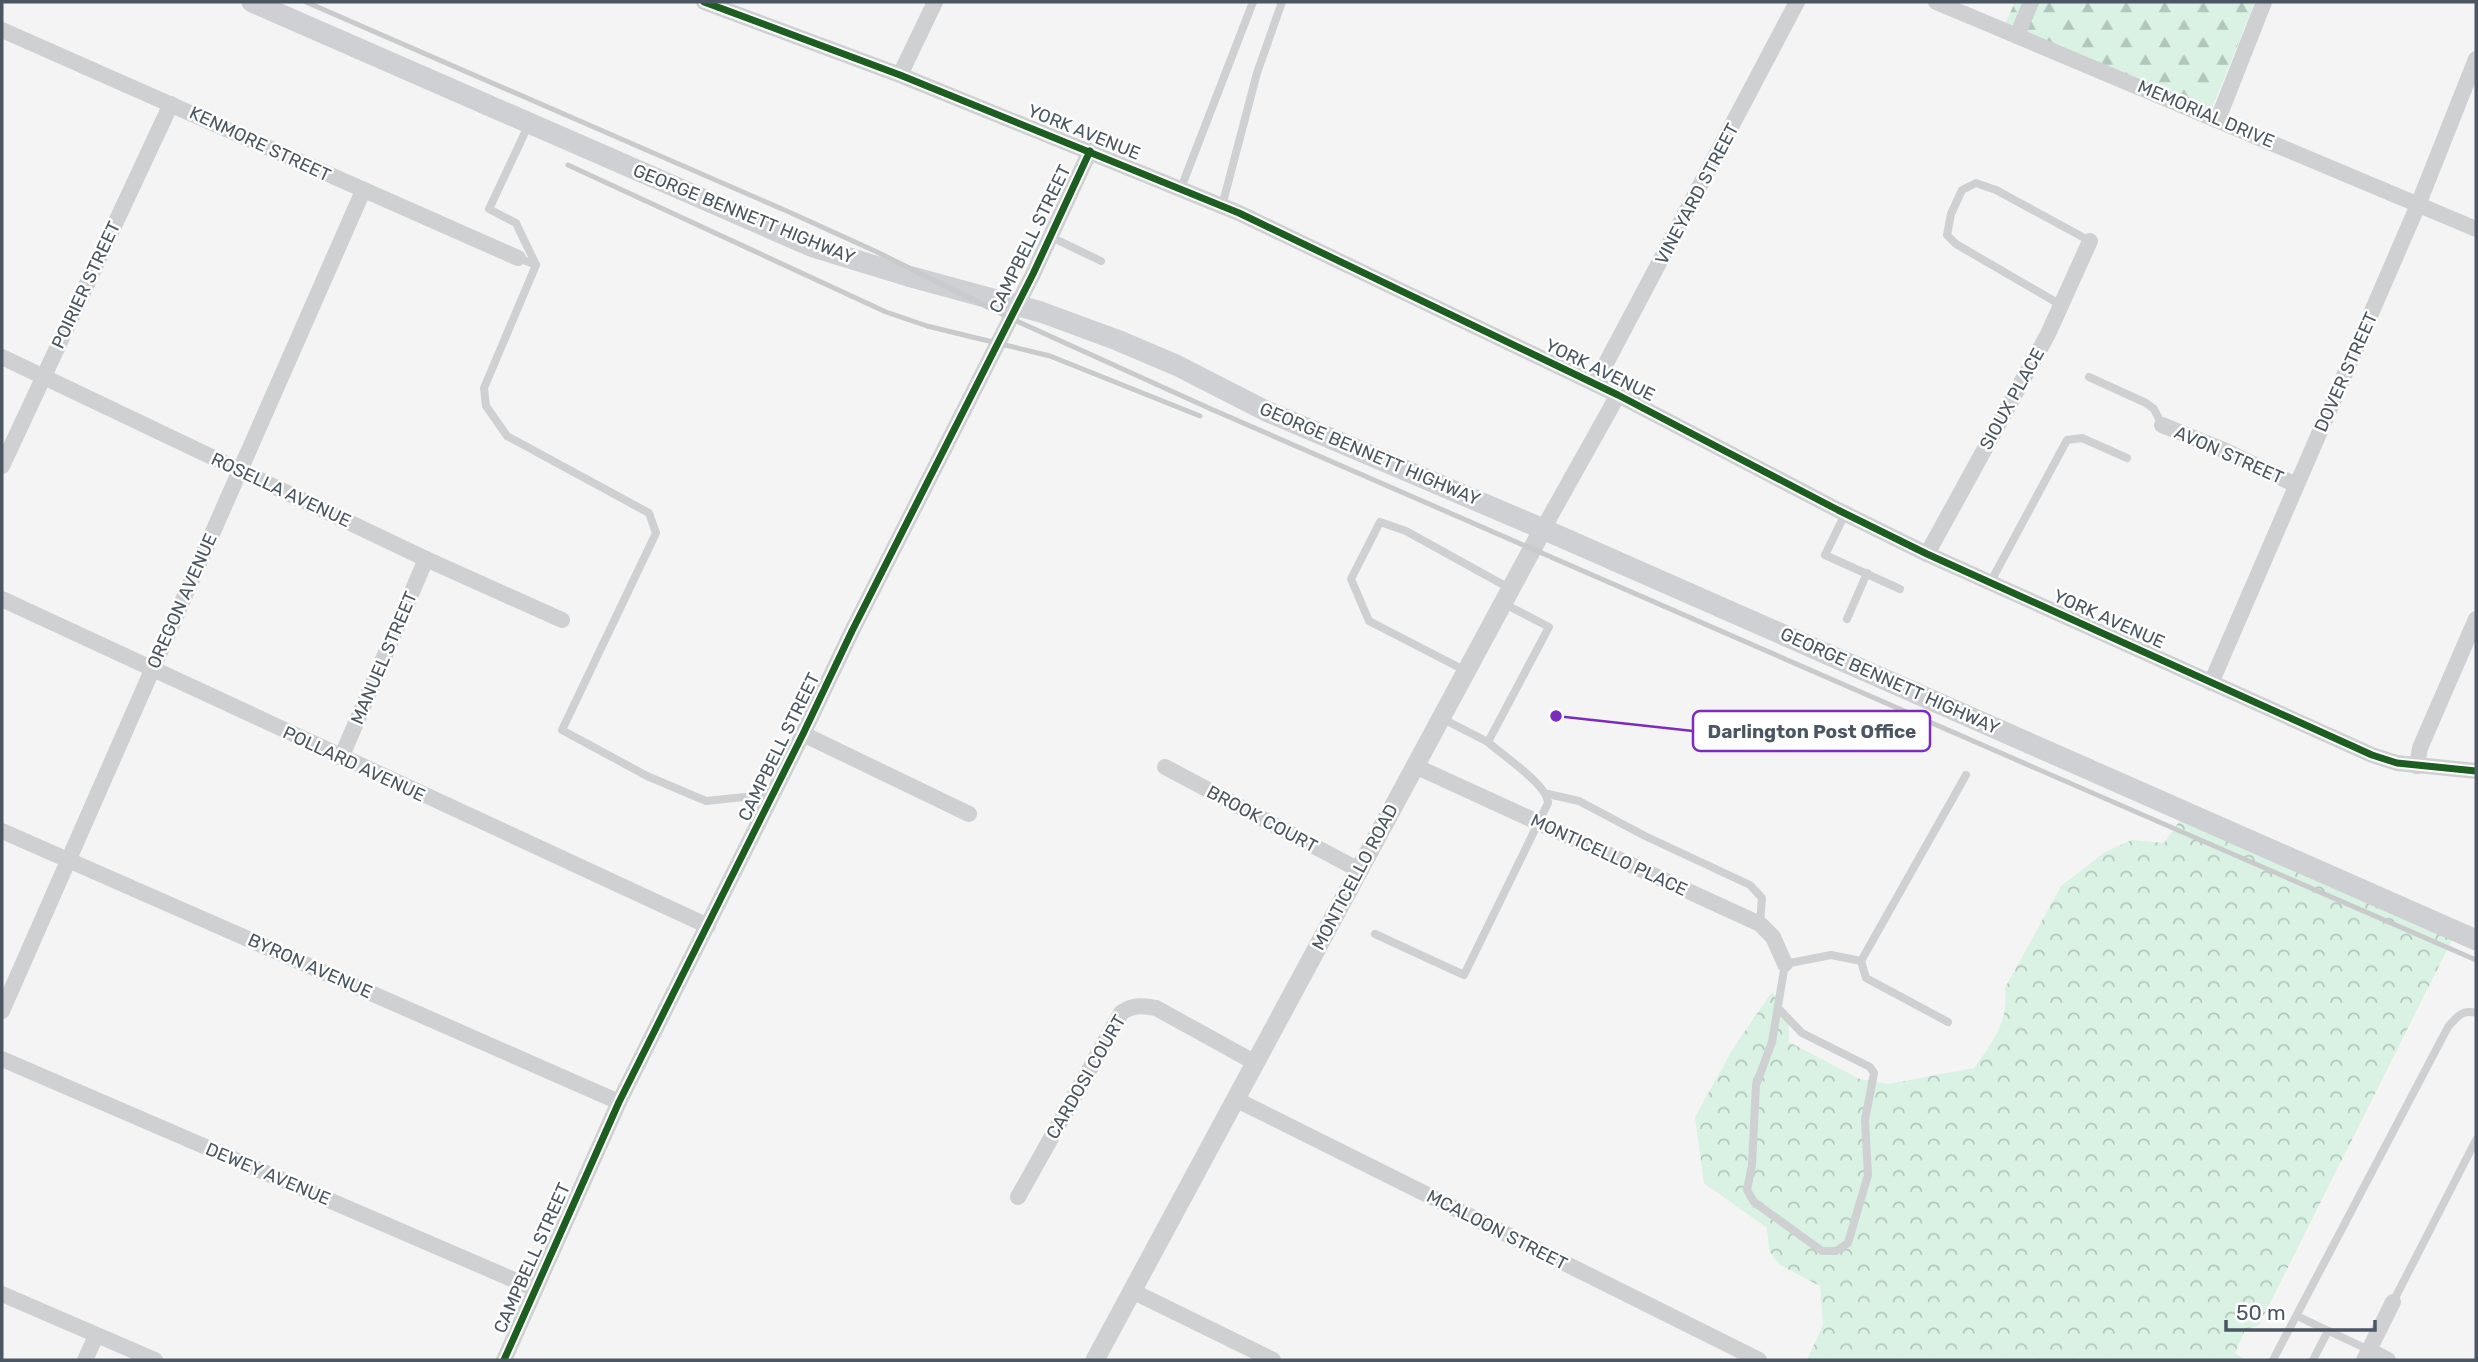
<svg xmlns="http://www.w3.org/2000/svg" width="2478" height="1362" font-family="Rubik,sans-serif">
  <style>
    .forest { fill: url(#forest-firs) }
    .park { fill: url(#park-crowns) }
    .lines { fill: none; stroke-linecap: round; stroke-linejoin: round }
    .service { stroke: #ced0d2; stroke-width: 8 }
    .minor { stroke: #ced0d2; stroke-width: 16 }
    .tertiary { stroke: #ced0d2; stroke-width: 19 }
    .secondary { stroke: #ced0d4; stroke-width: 21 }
    .rail { stroke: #c9cacc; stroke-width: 5 }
    .cycleway-casing { stroke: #fff; stroke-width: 11 }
    .cycleway { stroke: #1b5e20; stroke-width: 7 }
    .labels { text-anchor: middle; stroke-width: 5; stroke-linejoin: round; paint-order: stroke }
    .street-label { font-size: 18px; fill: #4a5661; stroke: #fff }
    .leader { fill: none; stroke: #7b2cbf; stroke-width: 2.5 }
    .callout-dot { fill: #7b2cbf; stroke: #fff; stroke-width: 2.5 }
    .callout { fill: #fff; stroke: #7b2cbf; stroke-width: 2.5 }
    .callout-label { font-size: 19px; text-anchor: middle; font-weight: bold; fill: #4a5661 }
  </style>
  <defs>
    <pattern id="forest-firs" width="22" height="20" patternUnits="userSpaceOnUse" patternTransform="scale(1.75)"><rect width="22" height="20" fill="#d9f2e3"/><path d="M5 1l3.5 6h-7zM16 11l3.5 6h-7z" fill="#b2c7bb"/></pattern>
    <pattern id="park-crowns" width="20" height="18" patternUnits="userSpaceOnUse" patternTransform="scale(1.75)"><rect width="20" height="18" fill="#d9f2e3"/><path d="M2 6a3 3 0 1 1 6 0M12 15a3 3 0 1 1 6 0" fill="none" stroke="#b2c7bb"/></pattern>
  </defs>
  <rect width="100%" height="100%" fill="#f4f4f4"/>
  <path class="forest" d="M2015,2H2255L2208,118L2003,28Z"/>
  <path class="park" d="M2185,813L2456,932L2259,1325L2245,1330L2235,1353L2243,1358L2242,1360H1807L1823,1325L1820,1286L1782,1266L1774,1258L1769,1250L1767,1228L1704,1183L1695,1117L1734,1047L1772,992L1788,1014L1789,1042L1860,1079L1888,1084L1974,1068C1993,1041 2009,1022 2005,988L2061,886L2105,852L2132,840L2164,843Z"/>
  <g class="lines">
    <g class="service">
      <path d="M528,126L489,209L516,223L536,265"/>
      <path d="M1181,188L1253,2"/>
      <path d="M1222,206L1257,73L1282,2"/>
      <path d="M1051,237L1101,261"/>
      <path d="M518,258L536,265L484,388L486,406L507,436L649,513L656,533L562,730L647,776L706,801L773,794"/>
      <path d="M2061,305L1956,244L1947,235L1951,214L1962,190L1976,183L1996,190L2090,241"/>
      <path d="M2089,377L2146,403L2154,409L2162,425"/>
      <path d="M1845,514L1825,555L1900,589"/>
      <path d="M1990,583L2067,440L2082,438L2127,458"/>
      <path d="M1847,619L1867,573"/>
      <path d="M1466,671L1369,621L1351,579L1380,522L1406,531L1509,588"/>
      <path d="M1441,718L1488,742L1549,627L1503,603"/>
      <path d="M1548,794L1579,801L1645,836L1750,885L1762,898L1760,924"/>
      <path d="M1375,934L1464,975L1548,803C1547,784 1503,756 1488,742"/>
      <path d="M1861,961L1866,978L1948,1022"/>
      <path d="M1778,1008L1802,1033L1870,1067L1874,1073L1865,1120L1868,1175L1848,1243L1836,1251H1822L1754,1202L1747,1190L1752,1165L1756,1085L1772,1042L1785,964L1831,955L1861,961L1966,775"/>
      <path d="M2393,1302L2476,1140"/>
      <path d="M2297,1316L2369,1350"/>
      <path d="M2273,1360L2448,1027C2457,1017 2462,1009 2476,1013"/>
      <path d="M2313,1360L2328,1331"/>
    </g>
    <g class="minor">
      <path d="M704,2L900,75L1239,213L1618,395L1838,510L1927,554L2372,755L2397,763L2476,771"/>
      <path d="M1936,2L2476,229"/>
      <path d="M2,30L518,258"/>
      <path d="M2017,36L2031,2"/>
      <path d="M900,75L935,2"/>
      <path d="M2218,119L2264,2"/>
      <path d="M2,357L426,559L562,620"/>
      <path d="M1595,384L1797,2"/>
      <path d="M2162,425L2226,451L2296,485"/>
      <path d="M2,466L171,104"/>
      <path d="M1543,529L1618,395"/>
      <path d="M1927,554L2048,334L2090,241"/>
      <path d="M2,599L708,926"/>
      <path d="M2211,683L2418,205L2476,59"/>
      <path d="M803,734L969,814"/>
      <path d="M341,758L426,559"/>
      <path d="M1415,766L1760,924L1773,937L1785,964"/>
      <path d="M2417,766L2420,748L2476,619"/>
      <path d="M1165,767L1359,870"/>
      <path d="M2,831L619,1102"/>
      <path d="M2,1011L363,191"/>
      <path d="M2,1059L535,1289"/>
      <path d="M1235,1099L1759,1360"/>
      <path d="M1018,1197L1121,1013C1133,1004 1142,1006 1156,1008L1254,1062"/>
      <path d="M1132,1291L1273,1360"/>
      <path d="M2,1294L155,1360"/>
      <path d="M2369,1350L2388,1360"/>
      <path d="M85,1360L96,1336"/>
      <path d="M504,1360L619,1102L803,734L852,631L1033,274L1090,151"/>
      <path d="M2364,1360L2393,1302"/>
    </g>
    <path class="tertiary" d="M1095,1360L1543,529"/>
    <path class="secondary" d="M252,2L813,247L908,276L1041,312L1117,340L1176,365L1266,411L1543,529L2476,940"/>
    <g class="rail">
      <path d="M306,2L789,212L877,252L1010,318L1211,409L2476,960"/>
      <path d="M568,165L886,312L927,326L1050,356L1200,416"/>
    </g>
    <defs>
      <g id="cycleway">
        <path d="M704,2L900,75L1239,213L1618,395L1838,510L1927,554L2372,755L2397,763L2476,771"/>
        <path d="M504,1360L619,1102L803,734L852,631L1033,274L1090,151"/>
      </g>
    </defs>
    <use href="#cycleway" class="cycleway-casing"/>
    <use href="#cycleway" class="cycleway"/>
  </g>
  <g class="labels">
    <g class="street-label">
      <text transform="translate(2206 114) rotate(23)" y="6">MEMORIAL DRIVE</text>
      <text transform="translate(1084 132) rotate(22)" y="6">YORK AVENUE</text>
      <text transform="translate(260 144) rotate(25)" y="6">KENMORE STREET</text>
      <text transform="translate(1697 194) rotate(-62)" y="6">VINEYARD STREET</text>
      <text transform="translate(744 214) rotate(22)" y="6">GEORGE BENNETT HIGHWAY</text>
      <text transform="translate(1030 239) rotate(-64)" y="6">CAMPBELL STREET</text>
      <text transform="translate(86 285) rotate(-65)" y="6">POIRIER STREET</text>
      <text transform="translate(1600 370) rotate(26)" y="6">YORK AVENUE</text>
      <text transform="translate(2346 372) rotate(-66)" y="6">DOVER STREET</text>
      <text transform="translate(2012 399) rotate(-61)" y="6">SIOUX PLACE</text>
      <text transform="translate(1370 454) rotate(23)" y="6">GEORGE BENNETT HIGHWAY</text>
      <text transform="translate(2229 455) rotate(24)" y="6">AVON STREET</text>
      <text transform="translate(281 490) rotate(25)" y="6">ROSELLA AVENUE</text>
      <text transform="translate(182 601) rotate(-66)" y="6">OREGON AVENUE</text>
      <text transform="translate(2109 619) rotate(24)" y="6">YORK AVENUE</text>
      <text transform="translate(384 658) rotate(-67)" y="6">MANUEL STREET</text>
      <text transform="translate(1890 681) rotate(24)" y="6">GEORGE BENNETT HIGHWAY</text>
      <text transform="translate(779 747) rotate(-64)" y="6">CAMPBELL STREET</text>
      <text transform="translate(354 764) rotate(25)" y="6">POLLARD AVENUE</text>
      <text transform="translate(1262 819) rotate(28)" y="6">BROOK COURT</text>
      <text transform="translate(1609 855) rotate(25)" y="6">MONTICELLO PLACE</text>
      <text transform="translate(1355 877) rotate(-62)" y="6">MONTICELLO ROAD</text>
      <text transform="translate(310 966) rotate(24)" y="6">BYRON AVENUE</text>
      <text transform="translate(1086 1077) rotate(-60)" y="6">CARDOSI COURT</text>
      <text transform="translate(268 1174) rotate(23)" y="6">DEWEY AVENUE</text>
      <text transform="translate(1497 1230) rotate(27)" y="6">MCALOON STREET</text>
      <text transform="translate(532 1258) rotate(-66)" y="6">CAMPBELL STREET</text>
    </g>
  </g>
  <path class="leader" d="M1556 716L1693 731"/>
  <circle class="callout-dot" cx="1556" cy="716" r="7"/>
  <rect class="callout" x="1693" y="711" width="237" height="40" rx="7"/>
  <g class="callout-label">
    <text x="1812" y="738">Darlington Post Office</text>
  </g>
  <rect width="2478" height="1362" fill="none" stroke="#4a5661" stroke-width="7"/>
  <path d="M2226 1320v10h149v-10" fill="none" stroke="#4a5661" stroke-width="3.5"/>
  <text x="2236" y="1320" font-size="21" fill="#4a5661" stroke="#ffffff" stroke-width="5" paint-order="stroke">50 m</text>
</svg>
